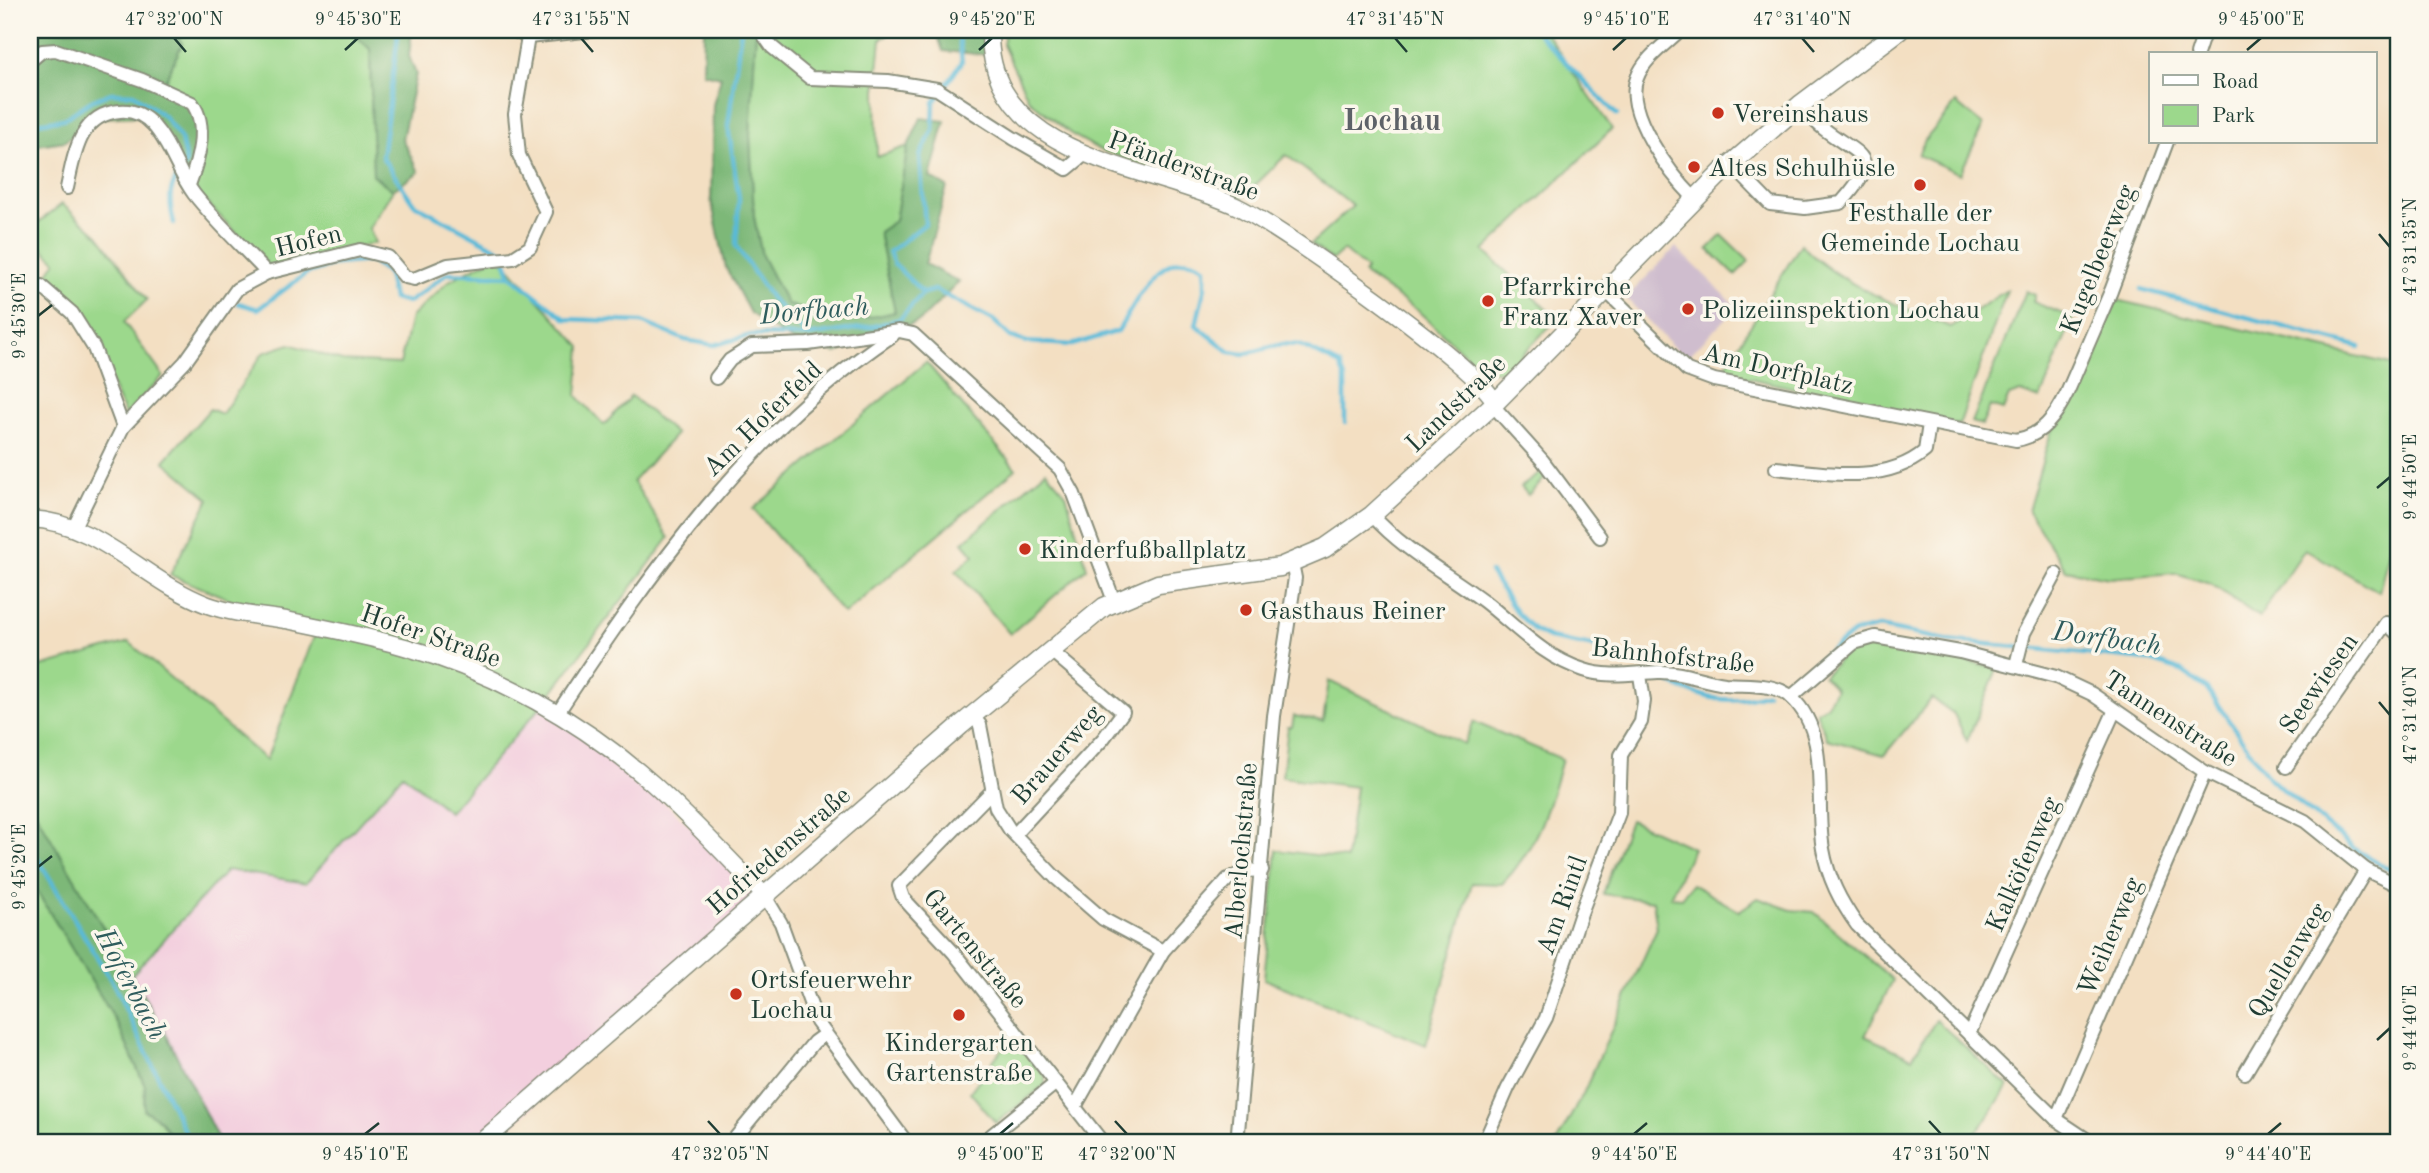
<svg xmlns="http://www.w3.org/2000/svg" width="2429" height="1173" font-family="'Old Standard TT',serif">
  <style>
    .built { fill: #f3cfde }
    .industrial { fill: #cfbdce }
    .green { fill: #9cd88c; stroke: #5e8a60; stroke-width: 2 }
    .forest { fill: #7db878; stroke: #4e7a56; stroke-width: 2 }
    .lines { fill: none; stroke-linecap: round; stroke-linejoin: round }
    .stream { stroke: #59bad8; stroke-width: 4.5 }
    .minor-casing { stroke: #898e7b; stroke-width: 16 }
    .tertiary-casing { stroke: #898e7b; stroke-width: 19 }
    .secondary-casing { stroke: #898e7b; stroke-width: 21 }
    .minor { stroke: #fff; stroke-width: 12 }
    .tertiary { stroke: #fff; stroke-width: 16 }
    .secondary { stroke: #fff; stroke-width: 18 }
    .ticks { fill: none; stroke: #1f3d34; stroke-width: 2.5 }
    .poi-dot { fill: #c8321e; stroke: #fbf7ec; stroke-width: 2.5 }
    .labels { text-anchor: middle; stroke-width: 7; stroke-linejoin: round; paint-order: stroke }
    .poi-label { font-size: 26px; fill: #1f3d34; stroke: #fbf7ec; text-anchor: start }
    .street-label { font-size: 26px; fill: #1f3d34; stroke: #fbf7ec }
    .water-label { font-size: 28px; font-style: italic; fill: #2e5c5d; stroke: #fbf7ec }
    .quarter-label { font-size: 30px; font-weight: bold; fill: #5d6268; stroke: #fbf7ec }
    .neatline { fill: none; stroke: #1f3d34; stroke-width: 2.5 }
    .ticks-label { font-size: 18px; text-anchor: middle; fill: #1f3d34 }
  </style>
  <rect width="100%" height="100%" fill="#fbf7ec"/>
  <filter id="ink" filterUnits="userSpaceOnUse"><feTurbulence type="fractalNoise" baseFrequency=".0143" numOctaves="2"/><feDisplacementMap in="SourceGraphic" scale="14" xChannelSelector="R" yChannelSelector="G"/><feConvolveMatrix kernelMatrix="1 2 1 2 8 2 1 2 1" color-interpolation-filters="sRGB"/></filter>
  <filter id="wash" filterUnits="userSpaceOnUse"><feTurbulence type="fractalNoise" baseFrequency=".00686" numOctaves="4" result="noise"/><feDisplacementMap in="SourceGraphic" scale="28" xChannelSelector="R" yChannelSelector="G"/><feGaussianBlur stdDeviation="1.57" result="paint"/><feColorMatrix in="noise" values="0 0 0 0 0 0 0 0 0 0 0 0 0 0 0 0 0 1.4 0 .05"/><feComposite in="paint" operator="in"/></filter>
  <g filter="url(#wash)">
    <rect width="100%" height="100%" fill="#f3dfc2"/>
    <path class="built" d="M542,705L596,739L765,896L658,990L494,1143H220L167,1036L131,976L227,870L306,882L403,774L449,812Z"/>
    <path class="industrial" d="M1676,247L1737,307L1685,359L1626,298Z"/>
    <g class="green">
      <path d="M174,30H350L370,49L373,175L393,190L369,228L375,243L271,268L189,185L164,83L182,44Z"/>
      <path d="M756,30H894L881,39L876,91L877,157L908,146L895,221L879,232L895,312C850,324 830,320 787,304L762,256L754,217L750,135Z"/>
      <path d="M1005,30H1544L1612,129L1484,251L1557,319L1506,371H1483L1417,310L1364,274L1366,269L1343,250L1332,260L1311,244L1353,206L1286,155L1242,198L1100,150L1071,134L1029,100L1003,45Z"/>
      <path d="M1956,103L1983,125L1960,174L1918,155L1925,140Z"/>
      <path d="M62,204L98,235L147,300L124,322L163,376L125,415L80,315L43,281L56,261L30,237V229Z"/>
      <path d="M1722,235L1749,261L1735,275L1708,249Z"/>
      <path d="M1801,244C1839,286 1899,305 1950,327L2007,290L1959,425L1722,372Z"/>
      <path d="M498,255L581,347L577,396L604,425L631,396L676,434L633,481L669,538L542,705L449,812L403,774L306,883L227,870L131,976L30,803V670L129,642L266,760L315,634L170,575L209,499L164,461L210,409L222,414L263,353L290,344L342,361L400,364L411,317L449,281Z"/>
      <path d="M2026,291L2035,295L2033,302L2073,318L2040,399L2020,392L2009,396L2003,410L1990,406L1982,425L1972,422Z"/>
      <path d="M2117,300L2399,366V524L2396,523L2379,592L2305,549L2259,617L2211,584L2175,573L2109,578L2066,570L2028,511L2051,432L2072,400Z"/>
      <path d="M926,362L1016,469L844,614L753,509Z"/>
      <path d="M1545,470L1549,474L1528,495L1521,487Z"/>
      <path d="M1046,471L1066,494L1087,568L1010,634L956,571L974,555L963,542Z"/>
      <path d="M1868,643L1903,646L1997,669L1967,741L1954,714L1932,698L1884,755L1827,739L1816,712L1827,705L1836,689L1823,676L1845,653Z"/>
      <path d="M1329,681L1464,744L1474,722L1562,759C1549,807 1537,848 1502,884L1472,883L1426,1045L1264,979L1277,850L1346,859L1356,787L1282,777L1288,727H1292L1294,716L1323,721Z"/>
      <path d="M1630,820L1693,848L1670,897L1681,898L1692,884L1739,911L1758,898L1791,910L1814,912L1893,980L1865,1036L1912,1058L1936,1020L2008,1086L1982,1126L1964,1143H1556L1583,1094L1657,928L1653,901L1603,894Z"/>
      <path d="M30,880L117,1023L145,1086L144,1110L160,1120L175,1143H30Z"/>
      <path d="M1013,1034L1045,1076V1085L996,1123L970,1092Z"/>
    </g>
    <g class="forest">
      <path d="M30,30H174L182,44L164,83L197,110L200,127L189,185L142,116L98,118L65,141L30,146Z"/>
      <path d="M350,30H412L409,56L416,74L402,139L419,172L393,190L373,175L370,49Z"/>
      <path d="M704,30H756L750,135L754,217L762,256L787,304C830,320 850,324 895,312L879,232L895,221L908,146L921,118L945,121L930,177L947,187L925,264L959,282L920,321L836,353L794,342L750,313L726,268L711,200L713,105L721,77L703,73Z"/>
      <path d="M936,30H990L989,55L943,51Z"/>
      <path d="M30,803L167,1036L220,1143H175L160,1120L144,1110L145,1086L117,1023L30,880Z"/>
    </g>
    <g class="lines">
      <g class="stream">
        <path d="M394,30L398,36L382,157L414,204L502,251L511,276"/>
        <path d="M741,30L728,126L739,198L736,246L771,298L808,336"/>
        <path d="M1535,30L1617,115"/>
        <path d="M30,124L64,119L91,101L111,93L134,94L164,116L181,139L186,163C169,187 167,195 174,223"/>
        <path d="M2141,289L2360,347"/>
        <path d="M923,293L894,264L889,252L925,224L920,156L933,130L934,102L962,62L958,30"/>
        <path d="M238,303L258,309L307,273L336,264L370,261L388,274L393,299L409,302L448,273L511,276L566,319L642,322L685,340L714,345L752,335L808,336L875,326L900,319L923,293L935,290L993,320L1011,337L1027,342L1072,345L1118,331C1136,303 1163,239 1205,268V287L1196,325L1230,352L1244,354L1283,344L1300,345L1340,365L1345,378V423"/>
        <path d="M1490,572L1516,612L1535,631L1549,638L1597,647L1635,663"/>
        <path d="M1662,679C1698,697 1727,707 1767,693"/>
        <path d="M1784,684L1799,676L1853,633L1879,627L1946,640L2148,660L2182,671L2206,688L2269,778L2356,850L2399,875"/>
        <path d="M30,846L114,985L190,1143"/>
      </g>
    </g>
  </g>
  <g filter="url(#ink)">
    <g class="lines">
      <defs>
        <g id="minor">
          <path d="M513,30L528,37L594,30"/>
          <path d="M760,30L772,47L810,78L888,81L937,89L1013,138L1067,169L1084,155"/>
          <path d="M1680,30C1666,44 1644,58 1637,78C1623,112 1671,175 1695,199"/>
          <path d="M2197,54L2203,36"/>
          <path d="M30,61L42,51L56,50L142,80L192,103C209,126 198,161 189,185"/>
          <path d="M1731,164L1770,204L1805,208L1841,203C1884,155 1861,158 1824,129C1815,122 1808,113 1800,105"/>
          <path d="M67,188C74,156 79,114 120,111C132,110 144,115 153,125C171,145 178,173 194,194C216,222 243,247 267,273"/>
          <path d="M41,286L72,313L94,348L123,427"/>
          <path d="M1605,290L1687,370L1714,380L2016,440C2042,436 2056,416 2067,393L2111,291L2167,142"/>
          <path d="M716,378L730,360L752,346L808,344L899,331L913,334L1060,469L1074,494L1114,601"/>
          <path d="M1495,403L1497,410L1543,461L1600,537"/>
          <path d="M1776,468C1824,473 1885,485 1925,451L1929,424"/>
          <path d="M1372,515C1403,550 1448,574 1485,602C1518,628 1543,657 1584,670C1608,678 1633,673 1658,672C1681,671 1702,681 1725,684C1746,686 1774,682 1791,697C1832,735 1814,800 1823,849C1828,878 1840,901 1857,925L2056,1119L2092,1143"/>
          <path d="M74,527L123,427L185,362L237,289L267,273L360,250L388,257L405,277L414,279L448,265L513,258L530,247L546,212L519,155L515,114L528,37"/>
          <path d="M2016,665L2024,633L2056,574"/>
          <path d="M1791,697L1854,643L1875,637L1960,652L2056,677L2092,694L2205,772L2305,821L2366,870L2399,886"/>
          <path d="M557,714C649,574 751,429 893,335"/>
          <path d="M973,716L980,725L996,808L1010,830L1056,878L1103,919L1163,951"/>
          <path d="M2286,767L2386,623L2399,635"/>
          <path d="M992,791L899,886L903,898L954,953L1103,1143"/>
          <path d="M1015,834L1103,739L1123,712L1050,650"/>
          <path d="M765,896L781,923L817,1022L907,1143"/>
          <path d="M1969,1034L2114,712"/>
          <path d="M2245,1073L2366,870"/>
          <path d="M1076,1105L1163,951L1228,879L1247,871L1262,870"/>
          <path d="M2056,1119L2205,772"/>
          <path d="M731,1143L814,1042L825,1034"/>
          <path d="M982,1143L1056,1083"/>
          <path d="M1237,1143L1274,716L1295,578L1292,563"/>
          <path d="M1484,1143L1508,1088L1546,1018L1581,913L1619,813L1621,755L1641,722L1644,701L1640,675"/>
        </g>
        <g id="tertiary">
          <path d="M990,30C987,159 1149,165 1236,206C1277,225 1481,368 1495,403"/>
          <path d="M30,519C99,522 146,582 208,605C233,614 261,616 286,620C326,628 366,636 405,647C495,672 583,722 653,784C692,819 728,858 765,896"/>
        </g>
        <path id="secondary" d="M481,1143L961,725L1104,607L1158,584L1280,567L1325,548L1372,515L1495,403L1723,171L1800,105L1900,30"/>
      </defs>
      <use href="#minor" class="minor-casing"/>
      <use href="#tertiary" class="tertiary-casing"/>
      <use href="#secondary" class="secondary-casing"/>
      <use href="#minor" class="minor"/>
      <use href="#tertiary" class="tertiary"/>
      <use href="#secondary" class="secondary"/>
    </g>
  </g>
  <path class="ticks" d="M174,38L186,52M581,38L593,52M1395,38L1407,52M1802,38L1814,52M345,50L358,38M979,50L992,38M1613,50L1626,38M2247,50L2261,38M2379,234L2390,247M38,316L52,305M2377,488L2390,477M2379,702L2390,715M38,867L52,856M2377,1040L2390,1028M708,1121L720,1134M1115,1121L1127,1134M1929,1121L1941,1134M365,1134L379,1123M1000,1134L1013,1123M1634,1134L1647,1123M2268,1134L2281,1123"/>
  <g class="poi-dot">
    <circle cx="1718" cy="113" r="7"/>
    <circle cx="1694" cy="167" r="7"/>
    <circle cx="1920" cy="185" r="7"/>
    <circle cx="1488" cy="301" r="7"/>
    <circle cx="1688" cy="309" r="7"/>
    <circle cx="1025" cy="549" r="7"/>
    <circle cx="1246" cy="610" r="7"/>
    <circle cx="736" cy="994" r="7"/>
    <circle cx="959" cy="1015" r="7"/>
  </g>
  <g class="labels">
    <g class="poi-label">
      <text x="1732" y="122">Vereinshaus</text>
      <text x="1708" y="176">Altes Schulhüsle</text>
      <text x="1920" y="221" text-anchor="middle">Festhalle der<tspan x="1920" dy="30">Gemeinde Lochau</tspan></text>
      <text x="1502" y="295">Pfarrkirche<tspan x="1502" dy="30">Franz Xaver</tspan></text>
      <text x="1702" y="318">Polizeiinspektion Lochau</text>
      <text x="1039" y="558">Kinderfußballplatz</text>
      <text x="1260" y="619">Gasthaus Reiner</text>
      <text x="750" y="988">Ortsfeuerwehr<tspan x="750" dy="30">Lochau</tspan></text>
      <text x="959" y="1051" text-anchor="middle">Kindergarten<tspan x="959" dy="30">Gartenstraße</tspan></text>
    </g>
    <g class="street-label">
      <text transform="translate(1184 165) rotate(20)" y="9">Pfänderstraße</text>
      <text transform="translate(308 240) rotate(-14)" y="9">Hofen</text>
      <text transform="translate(2097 259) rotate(-68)" y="9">Kugelbeerweg</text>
      <text transform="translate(1778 368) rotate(13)" y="9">Am Dorfplatz</text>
      <text transform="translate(1455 403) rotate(-44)" y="9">Landstraße</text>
      <text transform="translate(762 418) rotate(-44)" y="9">Am Hoferfeld</text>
      <text transform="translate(431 635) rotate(19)" y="9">Hofer Straße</text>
      <text transform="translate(1673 655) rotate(6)" y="9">Bahnhofstraße</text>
      <text transform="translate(2318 683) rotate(-55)" y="9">Seewiesen</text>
      <text transform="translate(2171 718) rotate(33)" y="9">Tannenstraße</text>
      <text transform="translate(1056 754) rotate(-49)" y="9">Brauerweg</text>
      <text transform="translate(778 850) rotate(-41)" y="9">Hofriedenstraße</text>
      <text transform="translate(1240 851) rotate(-85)" y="9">Alberlochstraße</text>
      <text transform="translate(2022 864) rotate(-66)" y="9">Kalköfenweg</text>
      <text transform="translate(1561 905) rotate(-70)" y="9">Am Rintl</text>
      <text transform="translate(2109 936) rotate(-67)" y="9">Weiherweg</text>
      <text transform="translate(976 948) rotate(50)" y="9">Gartenstraße</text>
      <text transform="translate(2287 960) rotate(-59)" y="9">Quellenweg</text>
    </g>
    <g class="water-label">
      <text transform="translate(814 309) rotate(-5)" y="10">Dorfbach</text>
      <text transform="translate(2107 637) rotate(8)" y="10">Dorfbach</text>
      <text transform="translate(132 983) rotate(62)" y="10">Hoferbach</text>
    </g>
    <g class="quarter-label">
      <text x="1392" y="130">Lochau</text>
    </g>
  </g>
  <rect width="2429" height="1173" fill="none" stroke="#fbf7ec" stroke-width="77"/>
  <rect x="2149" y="52" width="228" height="91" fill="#fbf7ec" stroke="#a3ada2" stroke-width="2"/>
  <rect x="2163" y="75" width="35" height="10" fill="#ffffff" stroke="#a3ada2" stroke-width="2"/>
  <text x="2212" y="88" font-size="21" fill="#1f3d34">Road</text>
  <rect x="2163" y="105" width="35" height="21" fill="#9cd88c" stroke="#a3ada2" stroke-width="2"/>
  <text x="2212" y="122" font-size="21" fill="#1f3d34">Park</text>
  <rect x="38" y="38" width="2352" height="1096" class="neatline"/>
  <g class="ticks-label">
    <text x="174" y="25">47°32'00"N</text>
    <text x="358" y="25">9°45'30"E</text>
    <text x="581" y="25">47°31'55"N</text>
    <text x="992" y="25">9°45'20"E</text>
    <text x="1395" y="25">47°31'45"N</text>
    <text x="1626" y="25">9°45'10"E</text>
    <text x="1802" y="25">47°31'40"N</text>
    <text x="2261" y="25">9°45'00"E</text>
    <text transform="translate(2410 247) rotate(-90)" y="6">47°31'35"N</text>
    <text transform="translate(19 316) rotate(-90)" y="6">9°45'30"E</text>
    <text transform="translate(2410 477) rotate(-90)" y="6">9°44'50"E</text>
    <text transform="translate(2410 715) rotate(-90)" y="6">47°31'40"N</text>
    <text transform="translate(19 867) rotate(-90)" y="6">9°45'20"E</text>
    <text transform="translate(2410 1028) rotate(-90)" y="6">9°44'40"E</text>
    <text x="365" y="1160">9°45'10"E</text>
    <text x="720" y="1160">47°32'05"N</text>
    <text x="1000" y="1160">9°45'00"E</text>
    <text x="1127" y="1160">47°32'00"N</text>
    <text x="1634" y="1160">9°44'50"E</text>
    <text x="1941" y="1160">47°31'50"N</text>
    <text x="2268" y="1160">9°44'40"E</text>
  </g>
</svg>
